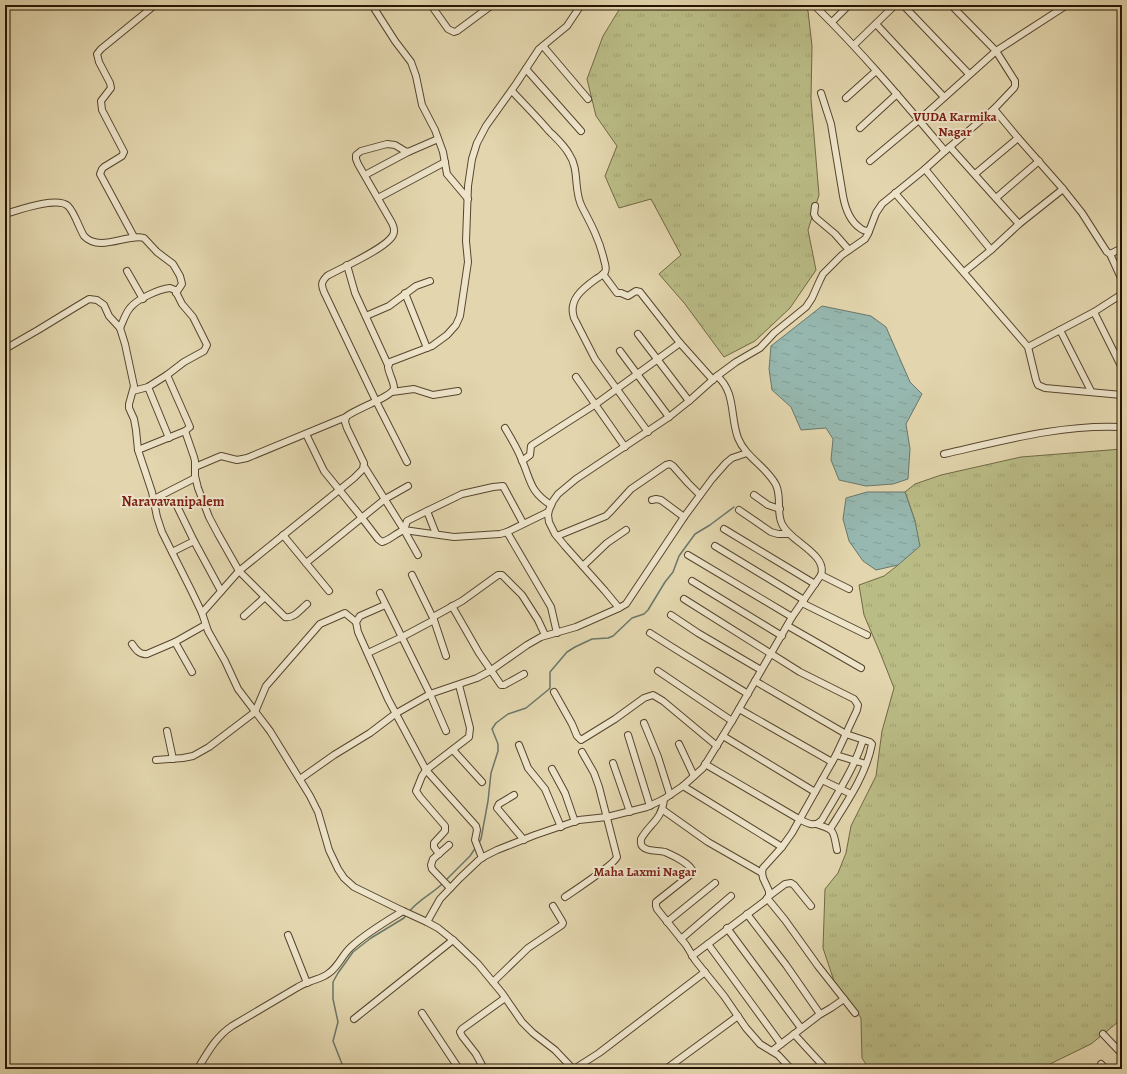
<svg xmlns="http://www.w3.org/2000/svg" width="1127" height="1074" font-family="Alegreya,serif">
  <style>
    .grass { fill: url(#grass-tufts); stroke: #706844 }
    .water { fill: url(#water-ripples); stroke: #6a776a }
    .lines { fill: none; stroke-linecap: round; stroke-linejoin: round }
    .stream { stroke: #6a776a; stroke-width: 1.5 }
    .minor-casing { stroke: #56452d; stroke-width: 8 }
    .minor { stroke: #ede4ca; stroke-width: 6 }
    .labels { text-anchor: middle; stroke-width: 4; stroke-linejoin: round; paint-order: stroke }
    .neighbourhood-label { font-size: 13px; font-weight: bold; fill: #7a1f14; stroke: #ede4ca }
    .quarter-label { font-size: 14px; font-weight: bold; fill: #7a1f14; stroke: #ede4ca }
  </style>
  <defs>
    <pattern id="grass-tufts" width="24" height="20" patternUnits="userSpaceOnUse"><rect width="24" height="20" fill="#babc86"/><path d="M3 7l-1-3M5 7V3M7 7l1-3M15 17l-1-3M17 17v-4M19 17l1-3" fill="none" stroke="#a0a172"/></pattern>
    <pattern id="water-ripples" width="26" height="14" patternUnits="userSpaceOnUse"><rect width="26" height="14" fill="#96b8b0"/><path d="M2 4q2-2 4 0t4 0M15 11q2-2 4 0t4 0" fill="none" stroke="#819d96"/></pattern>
  </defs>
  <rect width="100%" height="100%" fill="#e3d6ae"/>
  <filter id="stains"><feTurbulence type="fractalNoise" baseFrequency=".005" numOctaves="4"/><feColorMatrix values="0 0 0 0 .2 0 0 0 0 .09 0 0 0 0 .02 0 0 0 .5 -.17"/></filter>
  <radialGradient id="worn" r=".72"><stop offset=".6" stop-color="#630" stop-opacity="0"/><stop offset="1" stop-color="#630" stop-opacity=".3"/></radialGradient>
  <g class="grass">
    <path d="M622,5H803L808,11L812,46L811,99L819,195L808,230L816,270L790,308L755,341L724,357L685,304L659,274L681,255L651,199L619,208L605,176L617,146L596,116L587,79L603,36Z"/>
    <path d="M1122,449V1025L1118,1022L1091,1044L1050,1064L1043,1069H869L862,1058L861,1018L834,981L823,948L825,889L838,873L846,853L851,826L876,776L882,731L894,688L881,655L864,615L859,585L884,576L898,565L915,521L905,492L915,484L941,475L1021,457Z"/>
  </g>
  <g class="water">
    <path d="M822,306L871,316L886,327L910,382L922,394L906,424L910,449L908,479L893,484L866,486L839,480L831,460L833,439L826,428L801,430L791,407L772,390L769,369L771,346Z"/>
    <path d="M867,492H905L915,521L920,546L898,565L876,570L863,561L849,541L843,519L846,498Z"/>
  </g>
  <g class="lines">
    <g class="stream">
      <path d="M478,844L481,839L488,801L491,773L498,751V744L492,729L496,723L508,714L526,708L548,690L550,688V672L567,652L575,647L592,639L608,638L613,636L632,618L644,614L648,610L665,582L673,572L679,556L695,534L710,525L734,507"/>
      <path d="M445,881L470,856L476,847"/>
      <path d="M409,912C418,900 432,894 442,884"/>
      <path d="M344,1069L333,1041L338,1022L333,999V982L338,973L353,952L371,938L404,918L406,915"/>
    </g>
    <defs>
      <g id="minor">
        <path d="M372,5L395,41L411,62L416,76L422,105L435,130L443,152L447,174L468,199"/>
        <path d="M431,5L448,29L454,32L457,31L492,5"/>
        <path d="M814,5C861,51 903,101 945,151L994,109L1018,138L1063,189L1082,213L1105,249L1107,252L1110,254L1122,280"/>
        <path d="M903,5L969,74"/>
        <path d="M951,5L996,51L1015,81V86L1014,88L994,109"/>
        <path d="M832,22L849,5"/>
        <path d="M876,24L944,97"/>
        <path d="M854,45L895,5"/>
        <path d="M543,46L588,99"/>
        <path d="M526,69L581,131"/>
        <path d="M512,91C524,104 537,117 549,131C556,138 564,145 569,154C580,170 573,190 582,207C591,224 600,241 604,260C605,264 607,268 605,272C603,275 599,277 596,279C582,289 568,300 574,318L595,359L648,432"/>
        <path d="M821,93L831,124L843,196C845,207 850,221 860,228C862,230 866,231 869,231"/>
        <path d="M846,98L876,71"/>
        <path d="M860,128L897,94"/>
        <path d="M950,147L1019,224"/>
        <path d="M870,161L919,120L996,51L1067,5"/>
        <path d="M925,169L991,250"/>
        <path d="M975,174L1018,138"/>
        <path d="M365,175L408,152"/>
        <path d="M895,193L1028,347L1036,380L1038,385L1045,388L1122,395"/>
        <path d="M378,198L445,162"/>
        <path d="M996,198L1039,161"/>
        <path d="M815,206L814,214L816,218L835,234L849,250"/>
        <path d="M5,214C19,210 57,196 68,206C75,213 79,228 84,236C100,253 128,233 144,238L157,252L173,264L180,276L182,284L176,293"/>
        <path d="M134,237L100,174L102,169L104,167L122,156L124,152L102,110L101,101L111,88L110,83L99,62L97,54L101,49L155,5"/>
        <path d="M1110,254L1122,248"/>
        <path d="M347,265L355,293L388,365"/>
        <path d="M127,271L143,299"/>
        <path d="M964,272L991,250L1019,224L1063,189"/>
        <path d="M603,274L617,293H621L628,296L636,291L640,292L680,343L713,380"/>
        <path d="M405,293L427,348"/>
        <path d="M1094,312L1122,368"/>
        <path d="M366,316L389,306L416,286L430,281"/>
        <path d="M120,328C123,322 125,314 130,308C137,299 159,289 170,288L175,290L182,304L193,317L207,345L204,351L184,362L167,375L148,387L133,391"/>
        <path d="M1060,330L1091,391"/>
        <path d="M638,334L689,401"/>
        <path d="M1028,347L1094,312L1122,294"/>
        <path d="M5,349L38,330L74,308L89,299L97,300L104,305L109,316L120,328L125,344L134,386L129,404V408L134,419L136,430L138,450L152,492L157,517L162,532L192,592L202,613L208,631L225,661L238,689L270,731L310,796L318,812L329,850L338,869L344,878L354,887L403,911L427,922L438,928L453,940L478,964L502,993L522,1022L533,1033L555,1050L573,1069"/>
        <path d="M620,351L669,417"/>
        <path d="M576,377L625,447"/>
        <path d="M148,387L169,438"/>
        <path d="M392,392L414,389L433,395L458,391"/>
        <path d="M505,428C511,438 517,448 521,458C531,480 529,491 551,505"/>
        <path d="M185,431L194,457L195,461V476L198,488L209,517L218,534L239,571L285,617C294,619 301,609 307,604"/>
        <path d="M306,434L324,471L362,518L378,539L382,542C390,540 396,533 404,530L454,537L500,534L507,532L548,512"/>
        <path d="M138,450L185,431L190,427L167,375"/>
        <path d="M944,454C1002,441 1062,424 1122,427"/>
        <path d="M522,461L530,455L531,446L532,445L596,404L680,343"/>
        <path d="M407,462L376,401L324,292C321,285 321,282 327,276C341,268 387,248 393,235C395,231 394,227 392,223L358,164L356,159V155L361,151L387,144L395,145L405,151L408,152L438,139"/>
        <path d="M364,466L404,530L418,555"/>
        <path d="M195,467L221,456L237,460L247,458L346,417"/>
        <path d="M754,495L768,505L780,509"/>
        <path d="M154,499L195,478"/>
        <path d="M652,500L656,499L661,500L684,517"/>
        <path d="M739,510L771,532L778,534H789"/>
        <path d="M427,511L462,494L493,487L503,486L523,523"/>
        <path d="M724,529L815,584"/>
        <path d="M404,530L407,521L427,511L436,534"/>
        <path d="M507,532L551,607L557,633"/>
        <path d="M283,535L329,591"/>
        <path d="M557,536L606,516L610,512L631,489L666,465L670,464L673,466L688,483L700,495"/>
        <path d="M194,541L221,591"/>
        <path d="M715,546L804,600"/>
        <path d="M172,552L194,541L176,504"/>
        <path d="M688,555L792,617"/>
        <path d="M306,563L385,499L408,486"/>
        <path d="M583,566L607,543L626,530"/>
        <path d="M412,575L434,620L446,656"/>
        <path d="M821,575L849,589"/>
        <path d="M692,581L782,636"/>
        <path d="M380,593L430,694L477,678L490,671L527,645L541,637L576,627L619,608L626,604L684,517L712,479L726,463L732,458L747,453"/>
        <path d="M684,599L800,672L854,699L858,705L857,710L836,755L792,833L782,847L763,868L762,872L763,878L769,891V896L765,901L692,956"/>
        <path d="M802,603L867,635"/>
        <path d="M385,605L360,616L356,622L358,632L388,699L426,770L476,826L477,830L475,840L482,858"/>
        <path d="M452,606L479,653L501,685H504L524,674"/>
        <path d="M619,608L605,591L565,546L555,534L549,522L548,515L549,510L553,501L558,494L576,479L669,417L689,401L717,376L736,362L760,348L774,333L806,307L812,298L820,280L823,274L842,255L865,239L868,234L876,213L882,204L925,169L945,151"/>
        <path d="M202,613L239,571L354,478L363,469L364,463L347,428L345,422L346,417C354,409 393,397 394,388C394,382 389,374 388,367L390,362L432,346L447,335L456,325L460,316L468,262L466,241L468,186L472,159L477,143L486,126L516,84L539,49L567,26L581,5"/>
        <path d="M671,615L698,633L761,670"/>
        <path d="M244,616L265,597"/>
        <path d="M433,617L462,601L498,575H502L522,595L538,620L545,635"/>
        <path d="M788,626L861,668"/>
        <path d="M650,633L672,647L748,694"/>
        <path d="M175,642L192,672"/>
        <path d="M132,644C136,650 140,655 147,654L175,642L205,625"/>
        <path d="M368,653L402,637L434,620"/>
        <path d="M658,671L732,721"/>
        <path d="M755,681L846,734L870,742L872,744C866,775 847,802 830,829"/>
        <path d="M554,692L572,724L577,736L581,740L615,719L644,698L653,695L663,701L717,746"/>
        <path d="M739,709L832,762"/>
        <path d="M644,723L658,757L670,795"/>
        <path d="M167,731L173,759"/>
        <path d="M628,735L650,806"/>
        <path d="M723,736L815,792"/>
        <path d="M679,744L694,776"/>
        <path d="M519,745L528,768L545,789L561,827"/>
        <path d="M453,750L482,782"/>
        <path d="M836,755L866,764"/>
        <path d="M156,760L183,758L193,756L209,747L255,712L266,686L320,624L345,613L356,622"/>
        <path d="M613,763L630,812"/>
        <path d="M705,764L799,819C807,823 814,828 822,820C837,794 854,769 863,740"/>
        <path d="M552,769L565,793L575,822"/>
        <path d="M300,779L334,755L370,733L395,714L430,694L446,731"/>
        <path d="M822,780L851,794"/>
        <path d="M683,786L782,847"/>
        <path d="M514,795L499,804L497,808L524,840"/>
        <path d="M664,799C662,820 650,823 641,839C641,842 640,845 643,847C648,852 658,850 665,852C672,855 691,864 693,872L690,875L656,902V906L657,909L686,945L695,960L724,996L746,1028L760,1044L778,1055L791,1069"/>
        <path d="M663,810L708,842L762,873"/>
        <path d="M816,824C836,830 833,831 837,850"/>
        <path d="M449,845L433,859L431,865L432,869L450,888"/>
        <path d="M439,854L434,847V843L445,831V826L420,797L416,791L422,776L426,770L469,737L470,728L459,685"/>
        <path d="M769,896L785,884L791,883L794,885L811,906"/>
        <path d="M565,897C575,890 614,865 617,857L599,787L594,773L582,752"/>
        <path d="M767,898L785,920L818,966L855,1013"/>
        <path d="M747,914L786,965L820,1014"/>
        <path d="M427,922L440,899L460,878L479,860L485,856L497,850L535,835L579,820L607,817L647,807L664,799L683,786L703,768L732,721L792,617L821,575C828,554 789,541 782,524C776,512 782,498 776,485C767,467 746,458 738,438C730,417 736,392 717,376"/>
        <path d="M667,922L715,883"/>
        <path d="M727,928L801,1028"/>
        <path d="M288,935L307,983"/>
        <path d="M681,939L731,896"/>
        <path d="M708,944L781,1044"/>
        <path d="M493,982L528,948L562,925L563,923L562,921L553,906"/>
        <path d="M422,1013L459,1069"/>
        <path d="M354,1019L453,940"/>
        <path d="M794,1034L826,1069"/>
        <path d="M1103,1034L1122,1054"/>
        <path d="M772,1051L819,1015L831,1008L844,999"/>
        <path d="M1101,1064L1106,1069"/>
        <path d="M200,1065C209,1050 217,1036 232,1026L298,987C302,985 305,983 309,982C316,979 323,978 329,973C339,966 342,955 351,947C366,933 385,922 403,911"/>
        <path d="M484,1069L476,1054L462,1036L460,1032L462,1029L505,998"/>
        <path d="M574,1069L599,1053L705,972"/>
        <path d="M666,1069L738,1016"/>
      </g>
    </defs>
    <use href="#minor" class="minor-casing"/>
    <use href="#minor" class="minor"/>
  </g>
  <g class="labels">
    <g class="neighbourhood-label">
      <text x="955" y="121">VUDA Karmika<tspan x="955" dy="15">Nagar</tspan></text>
      <text x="645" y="876">Maha Laxmi Nagar</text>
    </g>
    <g class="quarter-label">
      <text x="173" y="506">Naravavanipalem</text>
    </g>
  </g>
  <rect width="1127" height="1074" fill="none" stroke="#e3d6ae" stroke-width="20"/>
  <rect x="6" y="6" width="1115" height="1062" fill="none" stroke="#271502" stroke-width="2"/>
  <rect x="10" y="10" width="1107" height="1054" fill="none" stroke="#271502"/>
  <rect width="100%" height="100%" filter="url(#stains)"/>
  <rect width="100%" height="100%" fill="url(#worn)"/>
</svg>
